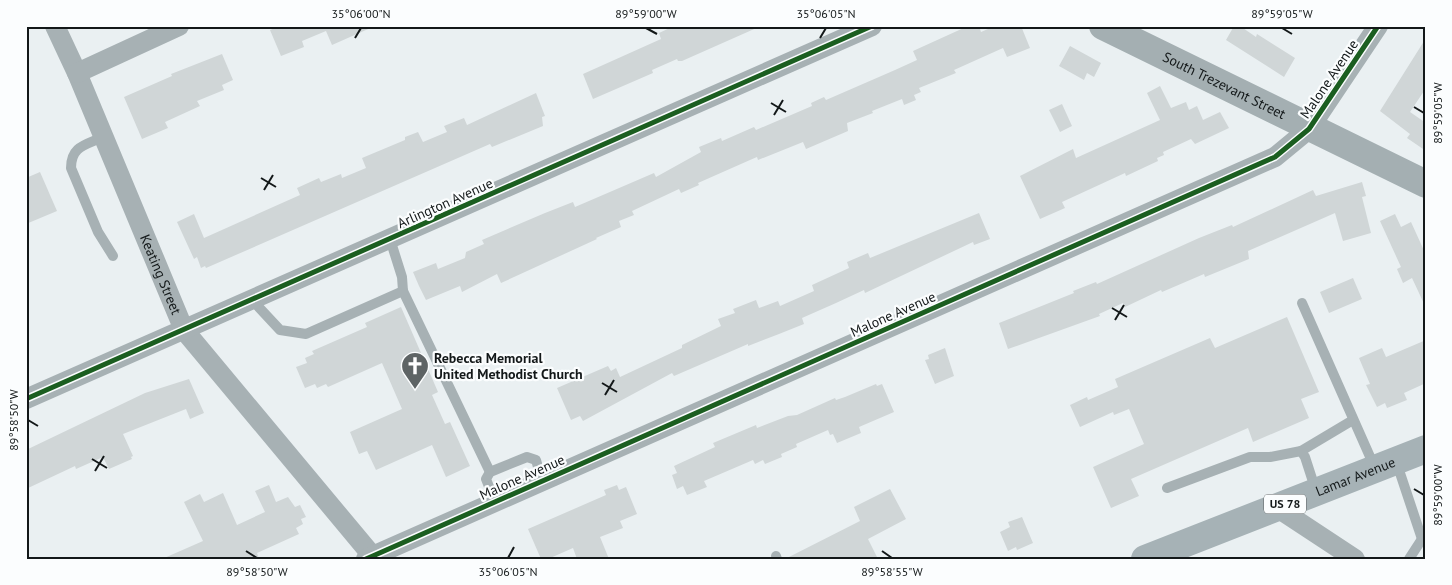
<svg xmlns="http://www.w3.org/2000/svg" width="1452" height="585" font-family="'PT Sans',sans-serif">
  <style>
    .building { fill: #d0d6d7 }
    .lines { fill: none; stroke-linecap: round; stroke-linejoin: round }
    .lane { stroke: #a7b1b4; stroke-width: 10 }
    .street { stroke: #a7b1b4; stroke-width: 20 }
    .secondary { stroke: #a4afb2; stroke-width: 28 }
    .primary { stroke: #a6b2b6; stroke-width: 28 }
    .cycleway-casing { stroke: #fbfdfe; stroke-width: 8 }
    .cycleway { stroke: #1b5e20; stroke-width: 5 }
    .ticks { fill: none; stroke: #131819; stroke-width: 2 }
    .labels { text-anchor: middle; stroke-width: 4.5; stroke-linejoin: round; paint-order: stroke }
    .shield { fill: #fbfdfe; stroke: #595d5e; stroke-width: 1 }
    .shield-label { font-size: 12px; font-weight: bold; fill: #131819 }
    .street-label { font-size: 14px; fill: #131819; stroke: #fbfdfe }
    .poi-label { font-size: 14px; font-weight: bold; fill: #131819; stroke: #fbfdfe; text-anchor: start }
    .neatline { fill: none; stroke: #131819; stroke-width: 2 }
    .ticks-label { font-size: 12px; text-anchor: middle; fill: #131819 }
  </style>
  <rect width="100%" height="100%" fill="#eaf0f2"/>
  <g class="building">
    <path d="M280,26H375L332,45L326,31L302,41L304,47L281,56L270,30Z"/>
    <path d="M674,26H761L682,61H678L677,59L652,70L653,73L593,99L583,74L661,39L659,33Z"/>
    <path d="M968,26H979L981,32L995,26H1021L1030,48L1007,57L1003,48L954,70L956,73L919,88L921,92L914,95L916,100L904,105L902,99L872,111L873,113L847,123L848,131L806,149L803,142L758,160L757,157L750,160L698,183L699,185L681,193L679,189L632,211L634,215L619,221L621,227L596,238L597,239L501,283L497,274L462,292L460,286L426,300L419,286L413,272L436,263L438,269L465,258L466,252L484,244L482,240L545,213L573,202L575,207L654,173L656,177L701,152L699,147L721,138L722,141L754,127L756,130L812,106L811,103L824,97L826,100L895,70L917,60L913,51Z"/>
    <path d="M1234,26H1240L1256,37L1257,34L1295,58L1284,77L1226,40Z"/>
    <path d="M1426,38V88L1410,112L1426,123V151L1407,138L1410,134L1380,111Z"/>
    <path d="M1070,46L1101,63L1094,77L1087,73L1084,80L1059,66Z"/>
    <path d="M222,54L233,80L222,85L224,90L197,101L200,106L165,122L168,128L142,139L124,97L172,76L171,74Z"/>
    <path d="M1160,86L1171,108L1186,102L1189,110L1197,106L1203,120L1220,112L1229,128L1195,144L1191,139L1163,152L1164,155L1157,158L1158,161L1126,176L1125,173L1062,202L1065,208L1040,219L1020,176L1073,149L1076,158L1160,120L1147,93Z"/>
    <path d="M536,93L545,116L542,117L543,126L492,147L490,144L206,268L205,266L201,268L197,257L194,259L177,222L194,214L204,238L300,195L297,188L319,178L321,182L341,174L342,178L366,168L362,158L405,140V137L418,132L423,142L447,132L444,126L464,118L467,125Z"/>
    <path d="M1062,104L1072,126L1060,132L1049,110Z"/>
    <path d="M40,172L57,211L26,224V178Z"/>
    <path d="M1362,182L1366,196L1362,197L1371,233L1343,241L1335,213L1248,251L1249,259L1205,277L1204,274L1162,292L1161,290L1125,307L1123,303L1099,314L1100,316L1008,349L999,323L1074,293L1073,291L1096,282L1097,284L1199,238L1232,225L1233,227L1313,190L1316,196Z"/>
    <path d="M979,213L990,239L974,245L973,242L865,293L864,290L836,303L802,318L804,324L779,334L748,346V344L674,376L672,373L583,421L580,416L571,420L557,388L608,366L611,371L616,368L620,377L682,348V345L721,326L718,319L735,313L733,309L756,300L759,308L778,301L780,306L814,291L812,285L849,268L847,262L868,253L870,258Z"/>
    <path d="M1395,214L1401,227L1411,222L1426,255V308L1412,278L1403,283L1397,269L1401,267L1380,221Z"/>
    <path d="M1353,278L1362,299L1329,313L1320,292Z"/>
    <path d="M401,307L438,392L432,395L445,424L450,422L470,466L446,477L432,445L376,470L367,451L359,454L350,432L402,409L382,363L328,387L326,384L317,388L315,384L305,388L296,367L307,363L305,358L314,354L312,351L367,327L365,323Z"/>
    <path d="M1287,317L1319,392L1301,399L1309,418L1253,442L1248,428L1131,479L1139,496L1111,508L1093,467L1144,444L1129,409L1114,415L1113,412L1080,427L1070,405L1087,397L1088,400L1118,387L1115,379L1210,338L1215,348Z"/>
    <path d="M1426,340V383L1404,393L1407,400L1387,408L1385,403L1377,407L1366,385L1370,384L1359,358L1382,348L1386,357Z"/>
    <path d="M945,348L954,376L935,384L925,360L929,359L928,355Z"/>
    <path d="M189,379L204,413L190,419L186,409L123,434L133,456L131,457L132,459L109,469L103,457L76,469L75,466L26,489V450L145,393Z"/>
    <path d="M876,384L877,386L882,384L894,412L859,427L861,433L837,443L833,434L830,435L828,430L796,444L797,447L781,454L782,457L765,464L763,460L755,464L753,460L704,481L707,487L687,495L683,486L677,489L672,475L677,473L674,466L715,447L713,443L756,425L757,428L788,416L797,415L835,398L836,400L845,397Z"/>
    <path d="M269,485L276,502L288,497L295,507L300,505L306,517L301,519L303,524L296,528L299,534L257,553L259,559H162L203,541L184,502L200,494L204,502L223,493L237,525L265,512L255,491Z"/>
    <path d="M617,485L619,490L626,487L637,514L620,521L623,528L600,537L609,559H577L573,548L548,559H541L528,529L606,495L604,490Z"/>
    <path d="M890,489L906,519L868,539L878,559H785L860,521L854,507Z"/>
    <path d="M1022,517L1033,543L1017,550L1016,547L1008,551L1000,532L1010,527L1008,522Z"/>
  </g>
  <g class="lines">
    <g class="lane">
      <path d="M103,137C86,145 71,146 71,168L98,232L113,256"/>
      <path d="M403,291L490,472"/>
      <path d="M252,300L280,330L306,334L403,291L402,277L390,239"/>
      <path d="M1302,303L1375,468"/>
      <path d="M1301,451L1353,420"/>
      <path d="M1396,461L1422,539L1426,542"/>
      <path d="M1167,488L1250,457H1270L1301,451L1305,457L1316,491"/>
      <path d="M495,502L486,479L490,472L527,457L536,460L542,481"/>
      <path d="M776,556L777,559"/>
      <path d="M1409,559L1422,539"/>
    </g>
    <g class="street">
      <path id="s1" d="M55,26L77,73L184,330L375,559"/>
      <path d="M77,73L179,26"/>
      <path d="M26,399L872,26"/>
      <path d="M1276,507L1355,559"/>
      <path d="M366,559L1275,157L1309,129L1378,26"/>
    </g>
    <path class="secondary" id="s2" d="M1103,26L1426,184"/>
    <path class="primary" id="s3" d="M1145,559L1426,449"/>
    <defs>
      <g id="cycleway">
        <path d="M26,399L872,26"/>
        <path d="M366,559L1275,157L1309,129L1378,26"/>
      </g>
    </defs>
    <use href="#cycleway" class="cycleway-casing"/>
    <use href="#cycleway" class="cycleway"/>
  </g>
  <path class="ticks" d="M646,28L657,34M1282,28L1292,34M355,38L361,28M820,38L826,28M771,103L786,112M1414,107L1424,113M774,115L783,100M261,178L276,187M264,190L273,175M1112,308L1127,317M1115,320L1124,305M602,383L617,392M605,395L614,380M28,420L38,426M92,459L107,468M95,471L104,456M1414,489L1424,495M246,551L257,558M882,551L892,558M508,558L514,547"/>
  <defs>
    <symbol id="church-pin" viewBox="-11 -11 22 30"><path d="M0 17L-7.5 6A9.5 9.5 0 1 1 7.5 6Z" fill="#5e6465" stroke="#fbfdfe"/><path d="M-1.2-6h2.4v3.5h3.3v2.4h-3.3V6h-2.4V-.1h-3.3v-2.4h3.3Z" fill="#fff"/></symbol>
  </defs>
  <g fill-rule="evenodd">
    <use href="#church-pin" x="399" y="350" width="32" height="43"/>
  </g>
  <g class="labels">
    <rect class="shield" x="1264" y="494.5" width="42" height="19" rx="4"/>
    <g class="shield-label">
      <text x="1285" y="508">US 78</text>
    </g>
    <g class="street-label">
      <text transform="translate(1329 79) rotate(-56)" y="5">Malone Avenue</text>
      <text dy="5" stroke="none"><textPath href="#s2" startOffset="135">South Trezevant Street</textPath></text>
      <text transform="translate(445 203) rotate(-24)" y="5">Arlington Avenue</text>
      <text dy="5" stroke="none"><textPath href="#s1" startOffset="270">Keating Street</textPath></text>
      <text transform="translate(893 314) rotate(-24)" y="5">Malone Avenue</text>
      <text transform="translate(522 477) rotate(-24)" y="5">Malone Avenue</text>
      <text dy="5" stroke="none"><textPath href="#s3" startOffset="226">Lamar Avenue</textPath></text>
    </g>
    <g class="poi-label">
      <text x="434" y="363">Rebecca Memorial<tspan x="434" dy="16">United Methodist Church</tspan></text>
    </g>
  </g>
  <rect width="1452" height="585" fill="none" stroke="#fbfdfe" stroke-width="55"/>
  <rect x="28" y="28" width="1396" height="530" class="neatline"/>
  <g class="ticks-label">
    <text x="361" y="18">35°06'00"N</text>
    <text x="646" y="18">89°59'00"W</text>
    <text x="826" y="18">35°06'05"N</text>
    <text x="1282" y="18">89°59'05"W</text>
    <text transform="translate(1438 113) rotate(-90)" y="4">89°59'05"W</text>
    <text transform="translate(14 420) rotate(-90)" y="4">89°58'50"W</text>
    <text transform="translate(1438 495) rotate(-90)" y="4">89°59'00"W</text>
    <text x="257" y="576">89°58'50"W</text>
    <text x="508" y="576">35°06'05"N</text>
    <text x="892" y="576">89°58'55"W</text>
  </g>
</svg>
